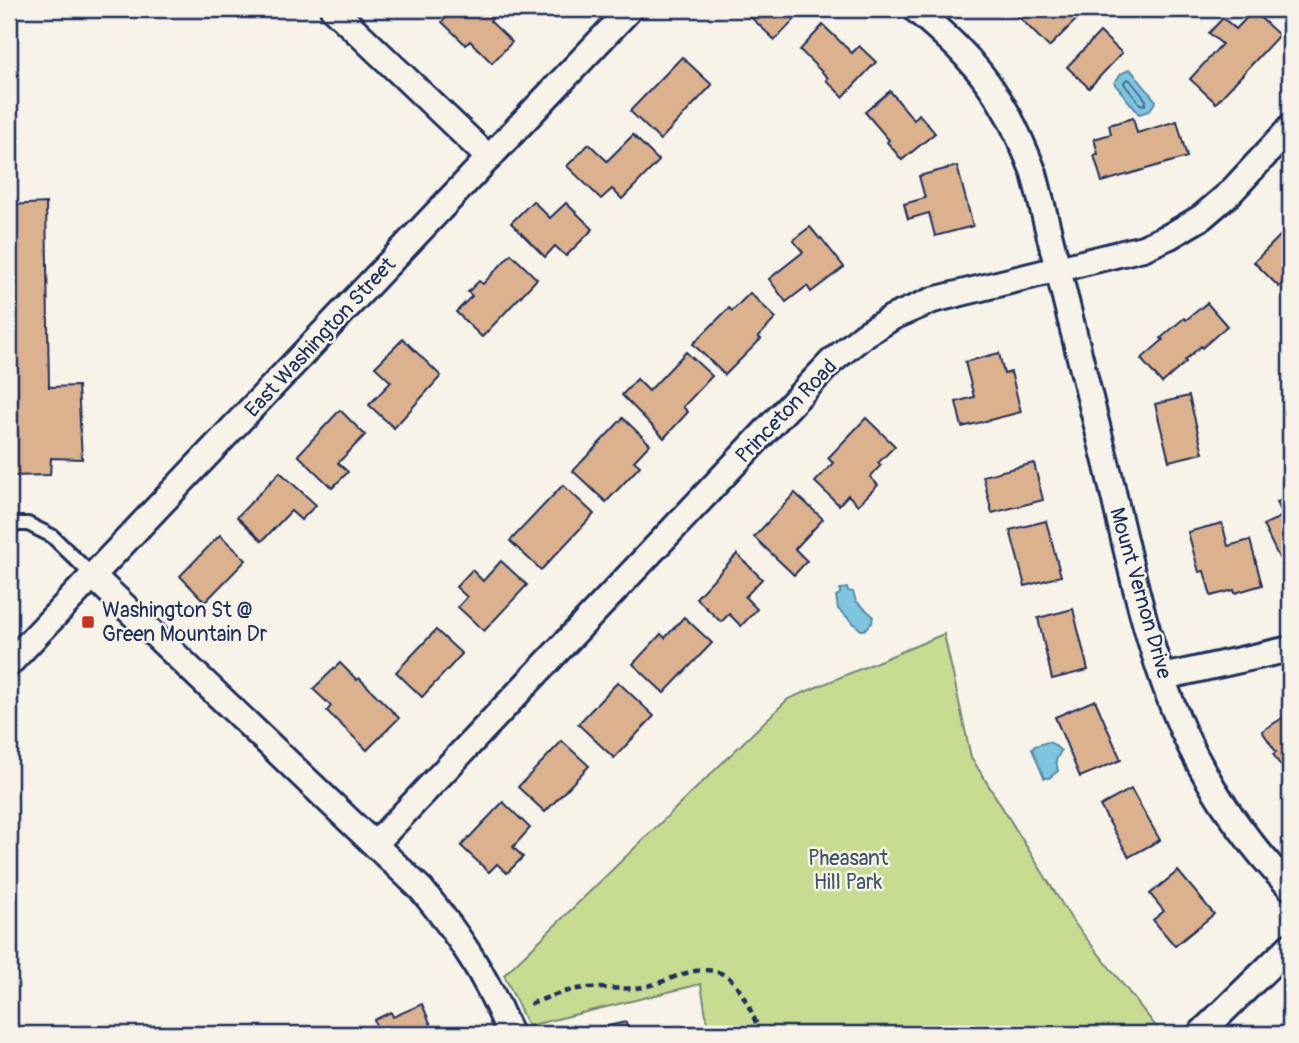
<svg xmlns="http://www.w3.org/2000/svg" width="1299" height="1043" font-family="Pangolin,sans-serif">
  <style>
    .green { fill: #c8dc91; stroke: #728678; stroke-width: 2 }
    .water { fill: #7ec6df; stroke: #568aab; stroke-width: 2 }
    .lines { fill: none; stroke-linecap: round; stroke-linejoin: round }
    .shore { stroke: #436b92; stroke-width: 2 }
    .building { fill: #dcb18d; stroke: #1b2f5e; stroke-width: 2 }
    .lane-casing { stroke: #1b2f5e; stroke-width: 18 }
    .street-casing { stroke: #1b2f5e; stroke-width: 30 }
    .path { stroke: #1b2f5e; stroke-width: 4.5; stroke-dasharray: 7 5; stroke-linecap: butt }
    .lane { stroke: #f7f3e8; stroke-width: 12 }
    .street { stroke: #f7f3e8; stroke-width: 24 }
    .poi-dot { fill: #c8321e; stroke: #f7f3e8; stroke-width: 2.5 }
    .labels { text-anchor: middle; stroke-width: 5; stroke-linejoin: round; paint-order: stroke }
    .street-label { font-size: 21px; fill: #1b2f5e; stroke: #f7f3e8 }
    .poi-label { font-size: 21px; fill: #1b2f5e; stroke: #f7f3e8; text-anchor: start }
    .park-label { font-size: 21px; fill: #3e5268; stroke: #f7f3e8 }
  </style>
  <rect width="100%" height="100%" fill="#f7f3e8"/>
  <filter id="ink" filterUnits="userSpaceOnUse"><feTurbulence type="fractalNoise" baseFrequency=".0143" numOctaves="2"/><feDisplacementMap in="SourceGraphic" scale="14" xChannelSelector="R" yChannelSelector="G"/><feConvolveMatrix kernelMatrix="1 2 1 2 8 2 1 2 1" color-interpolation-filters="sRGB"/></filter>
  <g filter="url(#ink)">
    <path class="green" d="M944,634L971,757L1072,920L1162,1034H709L701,984L528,1026L504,975L788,699Z"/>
    <g class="water">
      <path d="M1130,69L1156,101L1149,111L1139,114L1114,83L1121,74Z"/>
      <path d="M847,588L848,591L853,592L856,601L873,616L872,623L864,630H861L838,609L836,596L840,594V589Z"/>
      <path d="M1048,742L1053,744L1061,751L1056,760L1058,771L1049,778H1044L1032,749L1035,746Z"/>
    </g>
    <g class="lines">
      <path class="shore" d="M1127,79L1130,80L1146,100L1145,105L1140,104L1125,85L1124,82Z"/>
    </g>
    <g class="building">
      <path d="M454,9H495L498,12L490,21L512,42L492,63L470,41L466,45L442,22Z"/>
      <path d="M742,9H789L797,17L775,40Z"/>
      <path d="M1011,9H1064L1076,20L1049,47Z"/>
      <path d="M1273,9H1290V22L1289,24Z"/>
      <path d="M1253,11L1279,35L1216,103L1190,79L1222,44L1209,33L1223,18L1236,29Z"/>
      <path d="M823,25L852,53L859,46L876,62L843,97L826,80L828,78L800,50Z"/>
      <path d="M1100,32L1122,53L1089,88L1067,67Z"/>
      <path d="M682,57L712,85L660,140L630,111Z"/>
      <path d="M890,91L914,120L919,114L935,133L902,160L887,142L889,140L865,112Z"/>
      <path d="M1133,118L1137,133L1177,121L1187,157L1102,182L1094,155L1098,154L1094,139L1111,134L1109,125Z"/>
      <path d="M633,135L659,161L622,199L612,189L601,199L567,166L589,144L607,161Z"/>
      <path d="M957,166L973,226L935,236L929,213L908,219L904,204L925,198L919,176Z"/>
      <path d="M533,201L550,218L566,203L593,229L566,256L555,246L545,257L511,223Z"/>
      <path d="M46,203L49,387L78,386L82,459L51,458L50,475L9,476V205Z"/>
      <path d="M1290,226V275L1279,287L1254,262Z"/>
      <path d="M810,227L820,239L821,238L844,267L811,292L807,286L786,302L769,279L803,252L793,240Z"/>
      <path d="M511,254L537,279L482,337L456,312L472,296L468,292L479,281L483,284Z"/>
      <path d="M750,293L776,318L758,337L761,339L725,375L693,344L729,308L732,311Z"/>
      <path d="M1207,303L1227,326L1202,348L1201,346L1185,360L1186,362L1162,383L1141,359L1163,340L1161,338L1184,318L1186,320Z"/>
      <path d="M403,339L441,376L394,428L369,405L391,382L375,367Z"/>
      <path d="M686,352L712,376L683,407L688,412L664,438L622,395L637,379L649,391Z"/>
      <path d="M999,353L1004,374L1011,372L1021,412L962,427L956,402L974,397L965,362Z"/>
      <path d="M1189,396L1203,453L1169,461L1155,404Z"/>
      <path d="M340,410L365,435L338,463L348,472L332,488L298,455Z"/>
      <path d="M623,418L650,444L634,461L640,466L606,502L573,471Z"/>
      <path d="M866,418L895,446L878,463L881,465L870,477L878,485L858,505L848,495L839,505L815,482L833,463L828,458Z"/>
      <path d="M1034,463L1043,500L992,513L983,476Z"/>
      <path d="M280,472L316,505L301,520L291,511L262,541L237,517Z"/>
      <path d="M563,485L594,514L541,570L510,541Z"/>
      <path d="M795,493L823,519L795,549L807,561L794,575L754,537Z"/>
      <path d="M1290,496V553L1279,558L1263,525L1283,516L1277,502Z"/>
      <path d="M1046,521L1061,576L1025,586L1010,530Z"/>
      <path d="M1222,523L1228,546L1250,540L1262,585L1235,593L1234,590L1211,596L1204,571L1199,572L1188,532Z"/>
      <path d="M220,535L246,560L205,602L180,576Z"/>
      <path d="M737,554L762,579L745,597L757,609L741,626L729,614L721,622L696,598Z"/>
      <path d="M501,561L527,585L484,631L458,607L467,597L456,587L472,570L483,581Z"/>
      <path d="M1073,609L1088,670L1052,679L1038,618Z"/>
      <path d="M684,617L712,643L664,693L633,664L661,634L665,638Z"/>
      <path d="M436,630L462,654L422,697L396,672Z"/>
      <path d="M340,663L357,680L359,678L399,718L367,750L327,711L331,706L313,689Z"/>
      <path d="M618,682L654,716L614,758L578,724Z"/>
      <path d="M1095,700L1121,760L1080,777L1055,717Z"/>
      <path d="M1284,717L1290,726V780L1273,754L1276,752L1262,731Z"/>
      <path d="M562,741L589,766L545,812L518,787Z"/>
      <path d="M1131,789L1160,840L1129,857L1100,806Z"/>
      <path d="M503,802L530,828L513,847L523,857L507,873L497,864L489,872L461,846Z"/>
      <path d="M1178,871L1214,914L1175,946L1153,920L1164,911L1150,894Z"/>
      <path d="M422,1004L431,1025L422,1030L424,1034H360L359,1032L376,1025L374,1020L391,1012L393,1017Z"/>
      <path d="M626,1022L628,1034H587L586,1031Z"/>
    </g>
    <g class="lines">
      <defs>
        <path id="lane" d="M9,524H28L52,536L93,576"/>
        <g id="street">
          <path d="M333,9L489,158"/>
          <path d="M915,9C934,26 954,42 970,61C1001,95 1018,132 1034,173C1058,271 1082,369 1107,466C1128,555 1146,647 1183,731C1209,788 1246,842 1290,887"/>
          <path d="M93,576L421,889C460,936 487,977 510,1034"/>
          <path d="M9,664L630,9"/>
          <path d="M1163,677L1290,649"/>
          <path d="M375,844L831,362L864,335L893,317L933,300L1143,248L1170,236L1202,217L1230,193L1290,128"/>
          <path d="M1200,1034L1290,946"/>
        </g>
      </defs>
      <use href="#lane" class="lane-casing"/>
      <use href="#street" class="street-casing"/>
      <path class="path" d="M530,1004C549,997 568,989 587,988C607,987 627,991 647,986C672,981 698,961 725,975C742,985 753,1017 761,1034"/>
      <use href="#lane" class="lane"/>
      <use href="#street" class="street"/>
    </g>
  </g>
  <rect class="poi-dot" x="81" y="615" width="14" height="14" rx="3.5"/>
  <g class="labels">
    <g class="street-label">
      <text transform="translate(320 337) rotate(-47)" y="7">East Washington Street</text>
      <text transform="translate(786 411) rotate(-46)" y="7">Princeton Road</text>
      <text transform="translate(1141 593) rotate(74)" y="7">Mount Vernon Drive</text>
    </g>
    <g class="poi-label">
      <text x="102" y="617">Washington St @<tspan x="102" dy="24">Green Mountain Dr</tspan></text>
    </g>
    <g class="park-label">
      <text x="848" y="865">Pheasant<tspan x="848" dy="24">Hill Park</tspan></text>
    </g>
  </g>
  <rect width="1299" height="1043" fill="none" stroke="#f7f3e8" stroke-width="35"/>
  <rect x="18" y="18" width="1264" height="1008" fill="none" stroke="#1b2f5e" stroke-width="2.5" filter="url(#ink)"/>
</svg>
